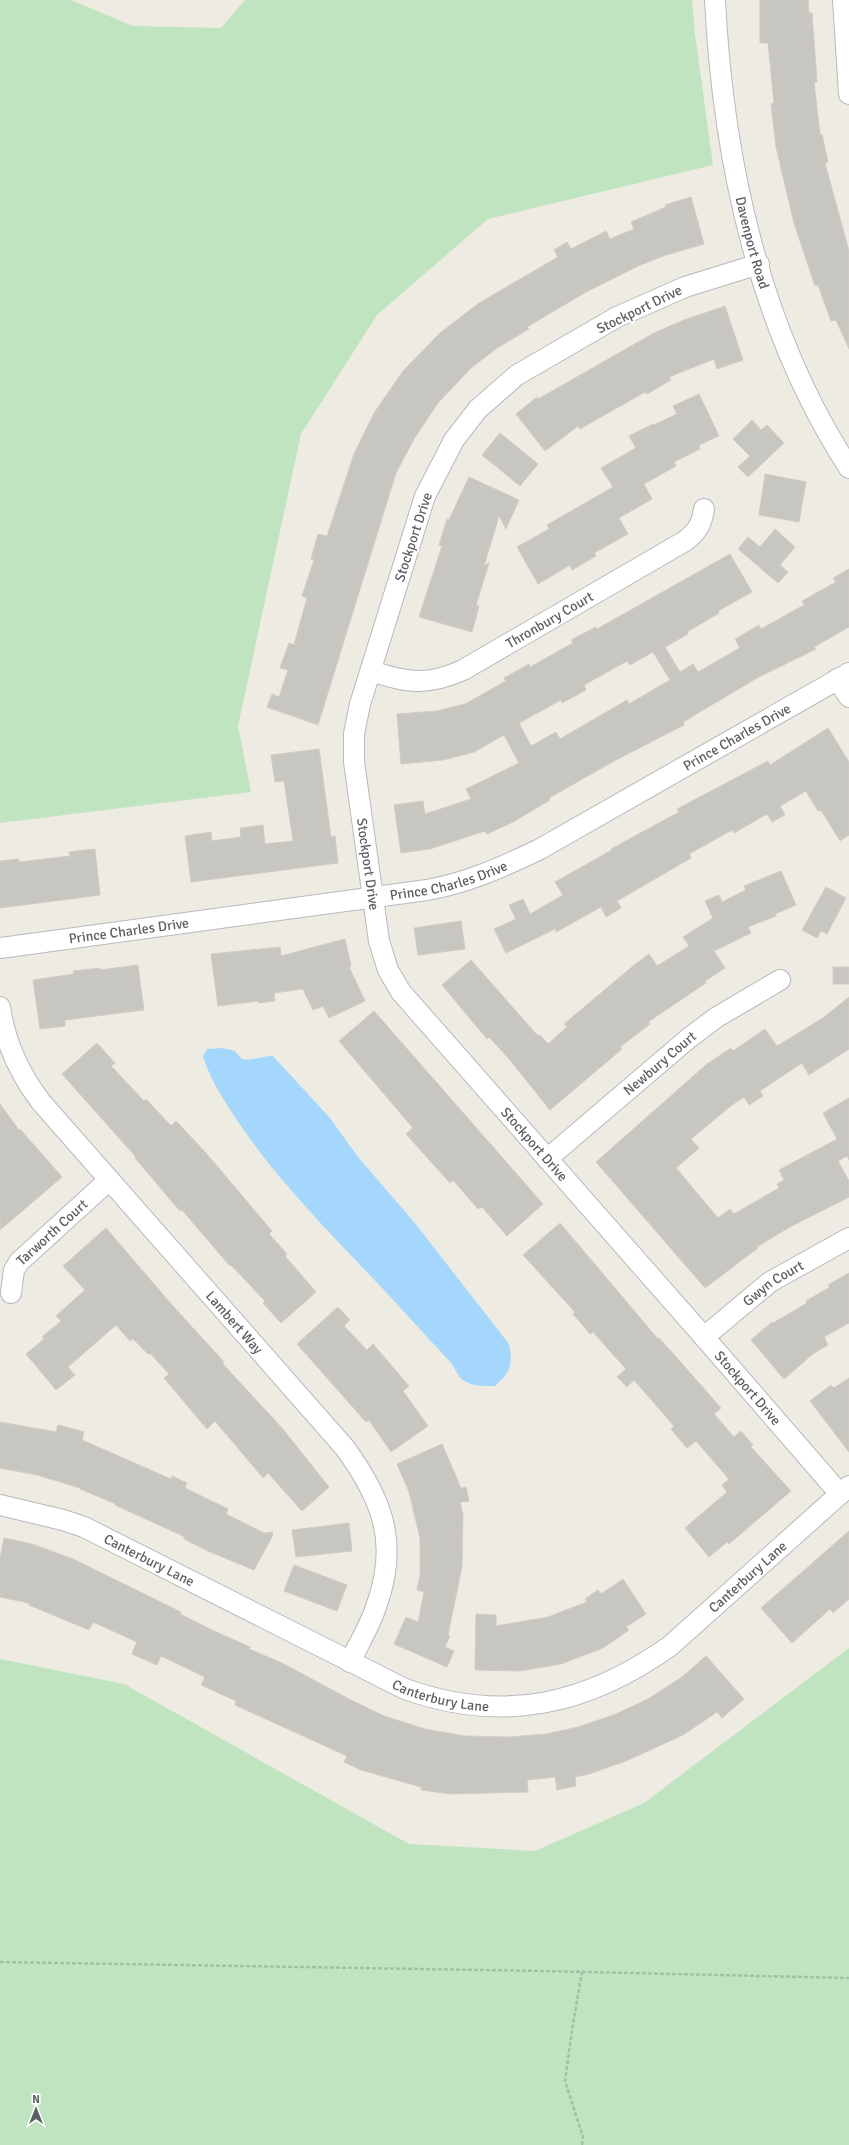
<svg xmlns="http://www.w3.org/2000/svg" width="849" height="2145" font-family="Signika,sans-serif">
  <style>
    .green { fill: #c1e4c0 }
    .water { fill: #a5d7fc }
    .building { fill: #c8c6c0; stroke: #d2cdc2; fill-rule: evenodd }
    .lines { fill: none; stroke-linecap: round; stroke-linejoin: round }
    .minor-casing { stroke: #b6b9bd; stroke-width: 22 }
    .path { stroke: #9ac5a5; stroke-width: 2.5; stroke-dasharray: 4 2; stroke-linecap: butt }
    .minor { stroke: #fff; stroke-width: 20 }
    .labels { text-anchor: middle; stroke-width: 4; stroke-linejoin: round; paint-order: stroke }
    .street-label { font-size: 14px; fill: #5b5f63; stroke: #fff }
  </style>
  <rect width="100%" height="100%" fill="#eeebe3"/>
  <g class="green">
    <path d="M0,0H71L133,26L221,28L245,0H692L695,34L713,165L488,219L377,315L301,434L238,726L251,792L0,823Z"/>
    <path d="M849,1648V2145H0V1659L124,1684L409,1844L535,1851L644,1803Z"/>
  </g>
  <path class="water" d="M222,1048L235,1051L242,1059C254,1061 261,1056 273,1056L330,1118L358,1157L414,1222L509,1344C513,1364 511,1372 495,1386C484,1386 473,1387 463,1380C458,1377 455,1368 451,1363C436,1347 421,1330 406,1314C350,1252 288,1195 241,1126C226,1104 212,1083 203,1057L207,1049Z"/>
  <g class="building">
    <path d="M760,0H808L809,13H812L817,82H814L820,135L822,134L828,162L825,163L849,251V349L836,320L831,321L818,285L815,286L794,223L776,147L771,104L774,103L768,43H760Z"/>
    <path d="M691,197L704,244L666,255L638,266L586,292L527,327L529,329L497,348L471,368L438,403L414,439L396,473L318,725L267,707L272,694L279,697L288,670L280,668L289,643L294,645L307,598L302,596L314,560L311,559L318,534L327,536L354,454L374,413L403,371L440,333L479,303L558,257L554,250L567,242L571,249L606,231L610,239L634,229L631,222L666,207L665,205Z"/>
    <path d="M725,306L743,360L717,369L714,359L669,377L671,380L647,394L645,392L580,429L578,426L545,451L516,414L537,397L538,399L589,370L654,333L684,320Z"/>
    <path d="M699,394L719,436L699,445L700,449L674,462L676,466L644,484L652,499L619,518L628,534L594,553L596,556L572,570L570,565L538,584L517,547L549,529L547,525L613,487L601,468L636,448L629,436L653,424L654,425L677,414L673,406Z"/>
    <path d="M752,420L761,430L767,425L784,443L748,477L738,467L750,456L733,439Z"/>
    <path d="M500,433L538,464L520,486L482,455Z"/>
    <path d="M765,474L806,482L799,522L759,515Z"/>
    <path d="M469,477L519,500L506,529L499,516L484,566L489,563L476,605L479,606L472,632L419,617L442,546L439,545L447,519L449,520Z"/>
    <path d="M775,529L795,547L780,565L788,572L778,583L738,549L748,537L760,547Z"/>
    <path d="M730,554L752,592L718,611L719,613L687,632L688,634L665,647L680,672L693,664L698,672L740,648L735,639L759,625L761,629L804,605L802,601L836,582L833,578L849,569V627L814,647L816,649L757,678L683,722L684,725L616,760L549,798L550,800L513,822L487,834L485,831L430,849L401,853L394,805L423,801L425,814L471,799L466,789L519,763L504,735L474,752L443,760L401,764L397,714L437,711L465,704L506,681L504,678L529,664L530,667L573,643L571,640L596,627L597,629ZM653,652L670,680L629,704L627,700L560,739L556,732L531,746L519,723L561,700L562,703L586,690L584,685L627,661L630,665Z"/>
    <path d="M828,728L849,762V835L840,841L821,810L818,811L806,791L780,806L785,815L772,822L767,814L734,833L732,830L689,854L691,858L617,901L621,908L606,917L601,907L556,932L555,929L506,953L494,929L516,919L509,905L523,899L530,914L563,895L555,882L612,850L611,849L679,812L677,809L768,761L770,765Z"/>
    <path d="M319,749L331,837L335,836L338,863L191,882L185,836L211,832L212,841L241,837L240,828L263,825L265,844L293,841L284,781L275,782L271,755Z"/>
    <path d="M95,849L100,895L0,908V861L19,859V862L70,856L69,852Z"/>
    <path d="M781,871L796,905L775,914L776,916L748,927L751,933L714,951L725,968L705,981L706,983L648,1022L650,1024L620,1047L622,1049L550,1110L510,1060L489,1037L487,1039L442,985L471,960L538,1036L540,1035L548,1044L567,1027L564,1024L633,966L649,954L657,966L689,946L683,937L713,918L705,901L719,895L722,902L746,890L744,886Z"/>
    <path d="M826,887L846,898L827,934L821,931L817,938L802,930Z"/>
    <path d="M461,921L465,949L418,955L414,928Z"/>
    <path d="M345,939L351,966L349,967L365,1001L329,1018L323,1006L313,1010L303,989L274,993L275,1001L259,1003L258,1001L218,1006L211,954L280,947L281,956Z"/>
    <path d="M138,965L144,1010L65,1020V1026L40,1029L33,980L74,974L73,971L100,968V970Z"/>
    <rect x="833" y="967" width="16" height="17"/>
    <path d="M849,997V1049L809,1075L802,1063L760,1091L763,1096L749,1105L744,1097L732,1105L691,1139L699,1148L676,1168L718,1218L730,1209L734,1214L779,1188L777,1184L784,1180L779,1170L837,1139L823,1113L849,1098V1160L847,1156L838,1161L849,1181V1197L788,1228L757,1247L758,1248L705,1288L596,1162L707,1064L731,1048L733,1051L765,1029L777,1046L823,1018Z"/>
    <path d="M374,1011L543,1204L507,1236L482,1207L478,1209L453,1180L450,1183L406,1134L413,1128L339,1041Z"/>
    <path d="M97,1043L115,1063L111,1066L144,1101L146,1099L171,1126L176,1121L206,1153L272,1231L269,1234L287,1254L285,1256L316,1292L281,1323L263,1303L265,1301L231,1265L230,1266L182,1210L180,1211L135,1158L136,1157L62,1074Z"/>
    <path d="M0,1104L19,1130L20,1129L62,1177L0,1230Z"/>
    <path d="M560,1223L658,1339L659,1338L678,1359L721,1408L714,1414L734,1437L741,1431L753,1445L751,1447L791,1491L729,1544L727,1542L709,1557L685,1528L727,1492L722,1485L729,1479L696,1441L687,1448L671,1429L674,1426L634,1380L627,1387L617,1377L626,1369L593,1332L590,1334L573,1314L575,1312L523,1255Z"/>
    <path d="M106,1228L172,1305L224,1362L222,1363L282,1428L329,1487L302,1511L268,1473L263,1478L215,1421L207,1429L164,1378L169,1374L150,1353L148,1354L133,1339L130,1341L116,1325L68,1367L75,1375L56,1390L26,1354L44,1339L42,1337L61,1321L56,1316L85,1290L63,1266Z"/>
    <path d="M849,1273V1323L824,1337L828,1345L814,1353L784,1379L751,1340L772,1322L773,1323L807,1303L806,1301L830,1287L828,1285Z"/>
    <path d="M338,1307L350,1320L344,1326L367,1350L373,1344L409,1386L403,1391L428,1426L391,1452L369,1420L366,1422L297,1344Z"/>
    <path d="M849,1378V1452L810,1401L831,1385L834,1388Z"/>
    <path d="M0,1422L56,1432L58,1425L84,1432L82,1440L171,1479L172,1476L187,1483L185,1488L228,1509L226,1514L264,1533L273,1532L272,1537L254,1570L208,1551L184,1539L185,1537L115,1505L116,1504L80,1489V1488L37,1475L0,1468Z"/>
    <path d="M442,1444L461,1488L466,1487L469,1501L460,1502L463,1515L462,1566L448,1635L450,1636L445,1647L454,1651L447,1667L394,1644L406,1617L418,1622L424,1592L417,1590L420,1574V1538L409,1492L397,1464Z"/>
    <path d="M349,1523L352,1551L296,1557L292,1530Z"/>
    <path d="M849,1531V1599L833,1613L830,1609L792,1643L761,1608Z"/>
    <path d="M4,1538L32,1544L73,1559L181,1612L180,1614L214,1631L250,1647L249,1649L282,1663L351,1700L384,1716L425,1729L465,1736L508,1737L546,1734L578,1727L616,1714L648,1699L682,1677L706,1656L744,1699L722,1718L717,1712L683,1735L626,1761L589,1774L575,1777L576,1786L557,1790L555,1777L527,1780L528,1792L450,1794L421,1790V1787L361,1770L344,1762L347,1756L235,1705L236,1701L201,1685L205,1677L161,1656L157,1665L132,1654L137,1642L93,1622L89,1630L29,1605V1603L0,1597V1558Z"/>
    <path d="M294,1565L347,1585L337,1611L284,1591Z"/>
    <path d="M623,1579L646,1614L626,1627L629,1630L603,1648L561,1664L519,1671L475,1670L476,1614L496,1615V1626L548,1617L587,1602L585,1599L598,1590L601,1594Z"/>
  </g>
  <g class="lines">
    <defs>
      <g id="minor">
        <path id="s1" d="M715,0C723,162 760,331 849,468"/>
        <path d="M843,0L849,94"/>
        <path id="s2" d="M759,264L685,287L617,317L517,375L478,409L454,440L425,496L360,704L354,734V762L379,941L388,970L401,992L704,1337L840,1494"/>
        <path id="s3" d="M371,671C407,683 428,686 463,670L685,541C697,532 702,524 704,509"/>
        <path d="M837,679L849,697"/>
        <path id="s4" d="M0,948L427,890C467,883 503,867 540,849L849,673"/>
        <path id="s5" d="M0,1007C5,1043 19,1073 41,1102L345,1448C382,1499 399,1542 377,1604C371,1624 359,1643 350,1662"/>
        <path id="s6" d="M547,1159L689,1038L717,1017L780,980"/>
        <path id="s7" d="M11,1293L14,1270L19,1262L109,1180"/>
        <path id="s8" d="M704,1337L770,1282L849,1238"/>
        <path id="s9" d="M0,1505L63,1520L84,1527L405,1689C503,1724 587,1705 670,1646L849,1486"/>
      </g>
    </defs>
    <use href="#minor" class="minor-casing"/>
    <g class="path">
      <path d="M0,1962L542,1971L849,1978"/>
      <path d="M582,2145L583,2137L565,2081L572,2030L582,1972"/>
    </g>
    <use href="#minor" class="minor"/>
  </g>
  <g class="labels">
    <g class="street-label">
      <text dy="5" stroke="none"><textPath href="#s1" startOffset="246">Davenport Road</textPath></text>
      <text transform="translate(639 309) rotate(-26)" y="5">Stockport Drive</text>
      <text transform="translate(413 537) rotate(-72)" y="5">Stockport Drive</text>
      <text dy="5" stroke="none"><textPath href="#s3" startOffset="195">Thronbury Court</textPath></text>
      <text dy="5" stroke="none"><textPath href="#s4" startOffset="778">Prince Charles Drive</textPath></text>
      <text dy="5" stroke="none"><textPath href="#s2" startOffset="801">Stockport Drive</textPath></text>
      <text dy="5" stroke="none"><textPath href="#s4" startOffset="454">Prince Charles Drive</textPath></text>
      <text dy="5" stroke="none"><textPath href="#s4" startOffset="130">Prince Charles Drive</textPath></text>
      <text dy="5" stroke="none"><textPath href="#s6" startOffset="148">Newbury Court</textPath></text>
      <text dy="5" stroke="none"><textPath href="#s2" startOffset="1137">Stockport Drive</textPath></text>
      <text dy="5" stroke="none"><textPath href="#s7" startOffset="77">Tarworth Court</textPath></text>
      <text dy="5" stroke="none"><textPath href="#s8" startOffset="88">Gwyn Court</textPath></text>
      <text dy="5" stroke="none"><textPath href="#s5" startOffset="398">Lambert Way</textPath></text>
      <text dy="5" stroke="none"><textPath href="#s2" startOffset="1461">Stockport Drive</textPath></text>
      <text dy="5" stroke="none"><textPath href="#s9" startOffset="160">Canterbury Lane</textPath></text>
      <text dy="5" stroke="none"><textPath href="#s9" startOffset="831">Canterbury Lane</textPath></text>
      <text dy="5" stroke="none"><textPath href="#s9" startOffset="483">Canterbury Lane</textPath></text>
    </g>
  </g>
  <g transform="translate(36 2109)" stroke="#ffffff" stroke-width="3" paint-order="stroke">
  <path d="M0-3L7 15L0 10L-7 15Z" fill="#5b5f63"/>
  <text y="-6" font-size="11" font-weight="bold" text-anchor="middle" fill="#5b5f63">N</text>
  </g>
</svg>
